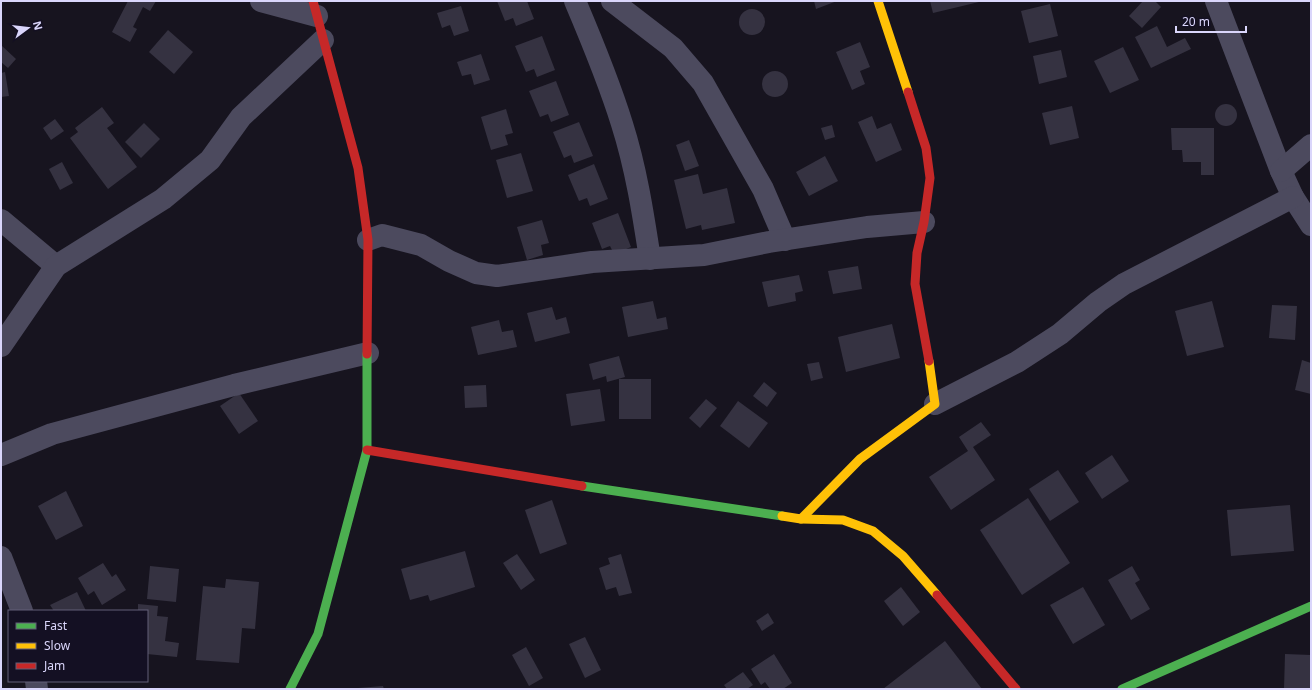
<svg xmlns="http://www.w3.org/2000/svg" width="1312" height="690" font-family="'Noto Sans',sans-serif">
  <style>
    .building { fill: #353241 }
    .lines { fill: none; stroke-linecap: round; stroke-linejoin: round }
    .street { stroke: #4c4a5e; stroke-width: 22 }
    .fast { stroke: #4caf50; stroke-width: 9 }
    .slow { stroke: #ffc107; stroke-width: 9 }
    .jam { stroke: #c62828; stroke-width: 9 }
  </style>
  <rect width="100%" height="100%" fill="#17141f"/>
  <g class="building">
    <path d="M128,1H156L150,11L143,7L133,27L137,29L130,42L112,32Z"/>
    <path d="M497,1H527L534,19L516,26L513,18L505,21Z"/>
    <path d="M814,1H837L816,9Z"/>
    <path d="M930,1H979V2L933,13Z"/>
    <path d="M1143,1H1155L1161,7L1142,28L1129,16Z"/>
    <path d="M1050,4L1058,36L1029,43L1021,11Z"/>
    <path d="M461,6L469,31L454,36L450,25L442,28L437,13Z"/>
    <circle cx="752" cy="22" r="13"/>
    <path d="M1157,26L1167,47L1185,38L1191,49L1151,68L1135,37Z"/>
    <path d="M168,30L193,52L174,74L149,52Z"/>
    <path d="M542,36L555,70L537,77L534,69L526,72L515,46Z"/>
    <path d="M860,42L870,67L860,71L865,84L852,90L836,52Z"/>
    <path d="M1,45L16,59L8,68L1,62Z"/>
    <path d="M1123,47L1139,80L1110,93L1094,61Z"/>
    <path d="M1061,50L1067,77L1039,84L1033,56Z"/>
    <path d="M481,54L490,80L474,85L471,74L462,76L457,62Z"/>
    <circle cx="775" cy="84" r="13"/>
    <path d="M5,72L9,96L1,97V73Z"/>
    <path d="M556,81L569,115L551,122L548,114L540,117L529,91Z"/>
    <circle cx="1226" cy="115" r="11"/>
    <path d="M1072,106L1079,138L1050,145L1042,113Z"/>
    <path d="M102,107L114,123L107,128L137,167L108,189L70,138L78,132L75,128Z"/>
    <path d="M506,109L513,133L505,135L508,145L491,150L481,117Z"/>
    <path d="M872,116L877,129L891,123L902,150L876,162L858,122Z"/>
    <path d="M55,119L64,131L51,140L43,128Z"/>
    <path d="M579,122L593,156L574,163L571,155L564,158L553,132Z"/>
    <path d="M144,123L160,139L141,158L125,142Z"/>
    <path d="M832,125L835,137L825,140L821,128Z"/>
    <path d="M1171,128H1214V175H1201V162H1183L1182,150H1172Z"/>
    <path d="M689,140L699,166L685,171L676,145Z"/>
    <path d="M521,153L533,191L507,198L496,160Z"/>
    <path d="M825,156L838,181L809,196L796,172Z"/>
    <path d="M62,162L73,183L60,190L49,169Z"/>
    <path d="M594,164L608,199L590,206L587,198L579,201L568,175Z"/>
    <path d="M698,174L703,194L727,188L735,223L702,230L701,225L686,229L674,180Z"/>
    <path d="M618,213L631,247L614,254L610,246L602,249L592,223Z"/>
    <path d="M542,220L549,243L541,245L543,255L527,260L517,227Z"/>
    <path d="M858,266L862,289L833,294L828,271Z"/>
    <path d="M799,275L803,291L795,293L796,301L768,307L762,282Z"/>
    <path d="M653,301L657,319L666,317L668,329L628,337L622,307Z"/>
    <path d="M1212,301L1224,347L1187,356L1175,311Z"/>
    <path d="M1272,305L1297,306L1295,340L1269,338Z"/>
    <path d="M552,307L556,320L566,317L570,333L535,342L527,313Z"/>
    <path d="M499,320L502,332L513,330L517,347L478,355L471,327Z"/>
    <path d="M892,324L900,358L846,372L838,337Z"/>
    <path d="M619,356L625,377L607,382L606,376L593,380L589,364Z"/>
    <path d="M1302,360L1311,363V394L1295,390Z"/>
    <path d="M819,362L823,378L811,381L807,364Z"/>
    <rect x="619" y="379" width="32" height="40"/>
    <path d="M764,382L777,393L767,407L753,396Z"/>
    <path d="M486,385L487,407L465,408L464,386Z"/>
    <path d="M600,389L605,421L571,426L566,394Z"/>
    <path d="M239,393L258,421L239,434L220,406Z"/>
    <path d="M706,399L717,408L700,428L689,418Z"/>
    <path d="M738,401L768,423L749,448L720,426Z"/>
    <path d="M981,422L991,435L973,447L995,480L951,510L929,477L968,451L959,437Z"/>
    <path d="M1112,455L1129,481L1102,499L1085,473Z"/>
    <path d="M1058,470L1079,502L1050,521L1029,489Z"/>
    <path d="M66,491L83,526L56,540L38,506Z"/>
    <path d="M1028,498L1070,563L1022,595L980,530Z"/>
    <path d="M552,500L567,544L540,554L525,510Z"/>
    <path d="M1290,505L1294,551L1231,556L1227,510Z"/>
    <path d="M465,551L475,587L430,601L428,595L410,600L401,569Z"/>
    <path d="M517,554L535,580L521,590L503,563Z"/>
    <path d="M621,554L632,593L619,596L616,587L606,590L599,568L610,564L608,558Z"/>
    <path d="M103,563L112,577L116,574L126,590L102,605L94,591L88,595L78,578Z"/>
    <path d="M150,566L179,569L176,602L147,599Z"/>
    <path d="M1132,566L1140,580L1135,583L1150,609L1131,620L1108,580Z"/>
    <path d="M226,579L259,582L255,629L242,628L239,663L196,660L203,586L225,588Z"/>
    <path d="M901,587L920,612L903,626L884,601Z"/>
    <path d="M1083,587L1105,625L1073,644L1050,605Z"/>
    <path d="M77,592L86,611H54L50,605Z"/>
    <path d="M138,604L158,606L157,616L168,617L165,641L179,643L177,657L147,654V611H138Z"/>
    <path d="M768,613L774,623L762,631L756,621Z"/>
    <path d="M585,637L601,670L585,678L569,644Z"/>
    <path d="M945,641L982,689H883Z"/>
    <path d="M526,647L543,678L529,686L512,655Z"/>
    <path d="M774,654L792,683L783,689H770L765,682L761,685L751,669Z"/>
    <path d="M1285,654L1311,655V689H1284Z"/>
    <path d="M743,672L753,685L747,689H727L724,685Z"/>
    <path d="M383,686L384,689H358V688Z"/>
  </g>
  <g class="lines">
    <g class="street">
      <path d="M261,1L317,16"/>
      <path d="M575,1C592,41 609,82 622,124C636,168 643,213 650,259"/>
      <path d="M612,1L673,48L703,83L763,189L785,240"/>
      <path d="M1216,1L1281,171L1293,197L1311,225"/>
      <path d="M1281,171L1311,145"/>
      <path d="M1,220L56,266"/>
      <path d="M368,240L382,235L421,245L449,261L476,273L497,276L592,262L704,255L769,242L867,227L924,222"/>
      <path d="M1,346L56,266L163,199L210,160L241,117L323,40"/>
      <path d="M935,404L1017,362L1060,334L1098,302L1124,284L1293,197"/>
      <path d="M1,455L52,434L234,385L368,353"/>
      <path d="M1,557L22,611"/>
      <path d="M36,681L37,689"/>
    </g>
    <g class="fast">
      <path d="M582,486L782,516"/>
      <path d="M290,689L318,634L367,450V354"/>
      <path d="M1122,689L1311,606"/>
    </g>
    <g class="slow">
      <path d="M878,1L908,92"/>
      <path d="M782,516L801,519L843,520L873,531L903,556L937,595"/>
      <path d="M801,519L860,459L935,404L929,361"/>
    </g>
    <g class="jam">
      <path d="M313,1L358,168L368,240L367,354"/>
      <path d="M908,92L926,148L930,178L924,222L917,253L915,284L929,361"/>
      <path d="M367,450L582,486"/>
      <path d="M937,595L1016,689"/>
    </g>
  </g>
  <rect width="1312" height="690" fill="none" stroke="#dad6fb" stroke-width="4"/>
  <rect x="8" y="610" width="140" height="72" fill="#141023" stroke="#635f79"/>
  <rect x="16" y="623" width="20" height="6" fill="#4caf50" stroke="#635f79"/>
  <text x="44" y="630" font-size="12" fill="#dad6fb">Fast</text>
  <rect x="16" y="643" width="20" height="6" fill="#ffc107" stroke="#635f79"/>
  <text x="44" y="650" font-size="12" fill="#dad6fb">Slow</text>
  <rect x="16" y="663" width="20" height="6" fill="#c62828" stroke="#635f79"/>
  <text x="44" y="670" font-size="12" fill="#dad6fb">Jam</text>
  <g transform="translate(28 28) rotate(75)" stroke="#141023" stroke-width="3" paint-order="stroke">
  <path d="M0-3L7 15L0 10L-7 15Z" fill="#dad6fb"/>
  <text y="-6" font-size="11" font-weight="bold" text-anchor="middle" fill="#dad6fb">N</text>
  </g>
  <path d="M1176 26v6h70v-6" fill="none" stroke="#dad6fb" stroke-width="2"/>
  <text x="1182" y="26" font-size="12" fill="#dad6fb" stroke="#141023" stroke-width="3" paint-order="stroke">20 m</text>
</svg>
